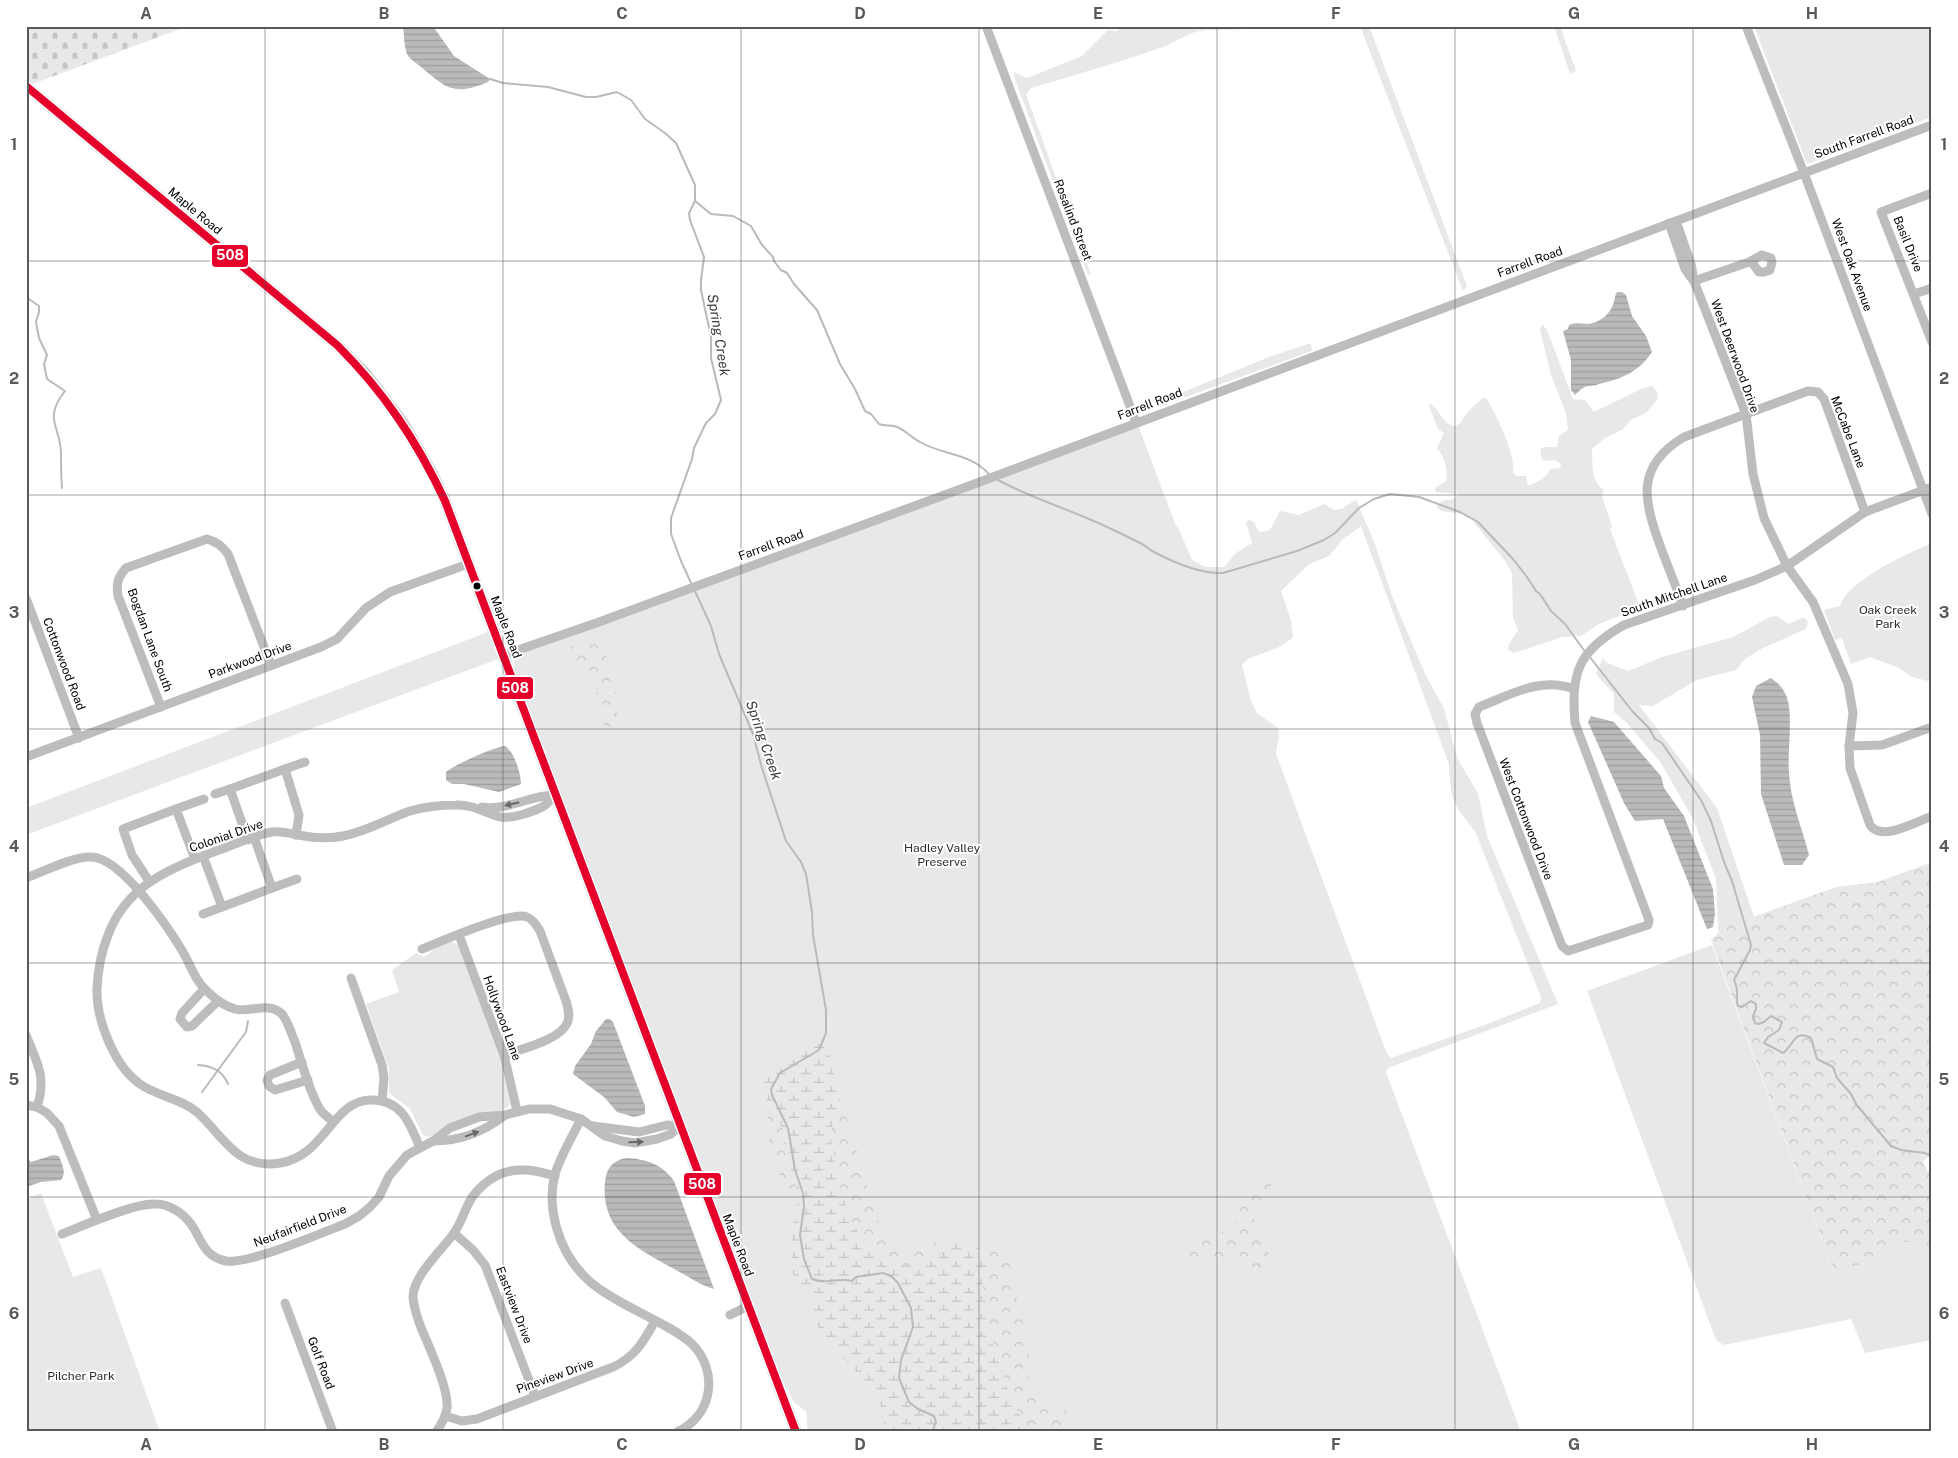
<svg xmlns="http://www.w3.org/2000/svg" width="1958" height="1458" font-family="'Public Sans',sans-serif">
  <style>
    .green { fill: #e8e8e8; fill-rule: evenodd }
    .forest { fill: url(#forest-crowns) }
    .wetland { fill: url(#wetland-marsh) }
    .cemetery { fill: url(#cemetery-stones) }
    .water { fill: url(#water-rules) }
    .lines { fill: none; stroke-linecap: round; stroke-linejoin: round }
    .stream { stroke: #bababa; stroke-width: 2 }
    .major-casing { stroke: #dbdbdb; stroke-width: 12 }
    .minor { stroke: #bdbdbd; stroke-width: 9 }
    .major { stroke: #bdbdbd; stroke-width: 10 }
    .bus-1-casing { stroke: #fff; stroke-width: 11 }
    .bus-1 { stroke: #e4002b; stroke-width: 8 }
    .oneway { fill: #686868 }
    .grid { fill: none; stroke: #595959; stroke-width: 1; stroke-opacity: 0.55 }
    .bus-dot { fill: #000; stroke: #fff; stroke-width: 2 }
    .labels { text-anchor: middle; stroke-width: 4; stroke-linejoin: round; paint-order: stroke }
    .street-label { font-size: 12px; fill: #000; stroke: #fff }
    .park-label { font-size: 12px; fill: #2c2c2c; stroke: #fff }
    .water-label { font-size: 14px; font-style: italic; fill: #3d3d3d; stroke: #fff }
    .line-badge { stroke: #fff; stroke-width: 2 }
    .badge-label { font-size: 14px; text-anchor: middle; font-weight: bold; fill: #fff }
    .neatline { fill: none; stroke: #595959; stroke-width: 2 }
    .grid-label { font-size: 16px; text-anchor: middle; font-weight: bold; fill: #595959 }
  </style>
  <defs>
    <pattern id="forest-crowns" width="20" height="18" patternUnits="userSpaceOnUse" patternTransform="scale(1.25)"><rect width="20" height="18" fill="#e8e8e8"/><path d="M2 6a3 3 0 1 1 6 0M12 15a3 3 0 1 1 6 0" fill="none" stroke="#c5c5c5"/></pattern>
    <pattern id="wetland-marsh" width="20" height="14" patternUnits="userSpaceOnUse" patternTransform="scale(1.25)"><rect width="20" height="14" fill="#e8e8e8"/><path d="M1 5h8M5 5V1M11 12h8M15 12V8" fill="none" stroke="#c5c5c5"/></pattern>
    <pattern id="cemetery-stones" width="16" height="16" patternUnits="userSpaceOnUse" patternTransform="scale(1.25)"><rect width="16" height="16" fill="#e8e8e8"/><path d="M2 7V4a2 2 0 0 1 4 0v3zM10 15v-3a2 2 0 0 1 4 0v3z" fill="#c5c5c5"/></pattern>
    <pattern id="water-rules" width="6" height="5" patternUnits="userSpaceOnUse" patternTransform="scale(1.25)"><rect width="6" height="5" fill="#bababa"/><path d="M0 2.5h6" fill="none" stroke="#9e9e9e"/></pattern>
  </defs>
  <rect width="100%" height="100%" fill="#fff"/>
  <g class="green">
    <path d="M1124,26H1256C1237,33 1217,27 1195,32C1183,36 1172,44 1160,48C1118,63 1074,75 1031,88L1026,94L1091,275H1088L1014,77V72L1027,78L1082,56L1108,30L1117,31Z"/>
    <path d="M1360,26H1369L1467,286L1463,291Z"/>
    <path d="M1554,26H1560L1576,71L1570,74Z"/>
    <path d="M1754,26H1932V117L1807,164Z"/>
    <path d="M1542,324L1547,330L1573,399L1585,400L1594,412L1641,389L1652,386L1657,391L1658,399L1646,413L1631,420L1623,429L1605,438L1592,449C1593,464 1590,480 1604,490L1602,496L1612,526L1610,529L1640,607L1597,625L1581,636L1562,637L1514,653L1508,650L1509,644L1518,630L1513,617L1512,573L1505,561L1472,520L1461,514L1441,511L1437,507L1442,501L1453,499L1457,496V494L1436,492L1435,488L1446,481C1448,467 1445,459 1437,448L1444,433L1438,429L1429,406L1430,404C1440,409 1442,424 1455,426L1461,423C1464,414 1476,404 1483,398H1486C1495,411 1517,458 1513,472L1516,476H1526L1528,486C1537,482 1547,478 1550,469L1560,468L1561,466C1558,457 1548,463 1542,459L1540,449L1545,447H1557L1559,436L1568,430L1566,413L1551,375L1540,330Z"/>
    <path d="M1311,343L1312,351L1161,406L1156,403L1269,357Z"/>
    <path d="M1138,425L1176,526L1178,527L1192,560L1206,567H1224L1236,553L1252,543L1246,522L1249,520L1254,522L1259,532L1270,530L1280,511L1299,515L1324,504L1334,510L1341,509L1356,500L1375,544L1392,596L1426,676L1444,708L1457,758L1478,793L1487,836L1558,1004L1388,1068L1386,1072L1521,1432H808L806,1412L794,1402L784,1383L516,675C514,665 512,658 521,653ZM1361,526L1449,764C1451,801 1452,803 1475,831L1541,997L1540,1003L1490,1023L1391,1058L1387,1054L1276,754L1279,735L1278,728L1257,713L1251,701L1242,665L1248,659L1279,647L1293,638L1291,620L1281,591L1308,565L1329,556L1343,539Z"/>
    <path d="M1932,543V682L1912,677L1899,668L1870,657L1851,664L1842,638L1835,640L1824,610L1840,606C1847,581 1908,553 1932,543Z"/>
    <path d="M1777,616L1789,624L1804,617L1808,622L1806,629L1761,649L1745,659L1736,670L1697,680L1653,706L1639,705L1717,808L1754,917L1724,928L1718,932L1716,879L1693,819L1661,763L1627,723L1614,712V694L1596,674L1603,658L1607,663L1628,671L1662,657L1733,637L1770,617Z"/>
    <path d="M488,632L498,659L26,835V808Z"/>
    <path d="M451,942L459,945L498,1048L510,1104L507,1108L428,1137L423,1135L410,1109L389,1093V1069L366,1004L399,992L392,970L416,953C425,960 428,955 434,949C439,946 446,944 451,942Z"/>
    <path d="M1712,945L1834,1272L1865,1263L1901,1242H1922L1932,1270V1340L1865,1353L1851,1319L1724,1345L1716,1340L1587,991Z"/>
    <path d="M41,1193L73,1277L101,1268L160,1432H26V1199Z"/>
  </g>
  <g class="forest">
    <path d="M597,640L604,645L611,683L617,696V726L609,728L601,723L597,708L591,701L602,685L594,679L584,677L568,662L567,649L582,641Z"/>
    <path d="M1932,862V1154L1923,1161L1927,1170L1932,1174V1270L1921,1242H1901L1865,1263L1834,1272L1711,940L1723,928L1836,887L1878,882Z"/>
    <path d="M841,1099L879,1224L888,1240L903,1248L924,1247L936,1241L953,1244C943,1252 930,1265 917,1266C899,1269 875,1254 863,1241C848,1226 829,1153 831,1132C832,1121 837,1109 841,1099Z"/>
    <path d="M767,1101L784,1131L783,1146L799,1194L786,1195V1184L775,1168L770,1152Z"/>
    <path d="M1263,1173L1275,1176L1267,1195L1254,1217L1257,1239L1269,1253L1276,1266L1269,1275C1252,1266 1235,1257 1216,1258C1202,1258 1197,1267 1182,1261L1183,1253L1190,1246L1227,1230L1236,1220L1239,1207L1251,1194L1254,1185Z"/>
    <path d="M980,1249L1001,1251L1012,1259L1013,1278L1021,1316L1028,1337L1029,1366L1028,1380L1035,1397L1048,1408L1061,1406L1077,1419L1074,1432H1030L1020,1416L1006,1386L990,1333L982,1280L991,1260Z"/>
  </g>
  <path class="wetland" d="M812,1043L828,1045L841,1099L830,1133L838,1184L851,1219L862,1241L877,1252L900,1265L918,1266L939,1256L953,1244L964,1242L980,1249L991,1260L982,1280L990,1333L1006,1386L1020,1416L1030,1432H886L880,1403L872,1387L825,1341L817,1324L812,1303L797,1282L792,1272V1234L799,1194L783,1146L784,1131L767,1101L764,1081C777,1063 792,1053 812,1043Z"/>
  <path class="cemetery" d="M26,26H188L27,86Z"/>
  <g class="water">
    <path d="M403,26H428L435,29L454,56L490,79L488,82C454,96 447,89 421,67C417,63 410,60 407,54C404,46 404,34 403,26Z"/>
    <path d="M1617,292H1622L1626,295L1632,316L1646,336L1652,352C1639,372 1621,379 1599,384C1585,388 1587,383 1575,395L1571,390V360L1563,331L1568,329L1569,325C1576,322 1580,324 1588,324C1598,323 1608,316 1612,307C1615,301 1614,297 1617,292Z"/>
    <path d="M1771,678C1778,683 1783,688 1786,695C1794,714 1787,751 1789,772C1790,800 1802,828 1809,855L1802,865H1784L1761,794L1760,735L1752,697L1756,686Z"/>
    <path d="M1591,716L1614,722L1661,776L1664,788L1684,816L1713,889L1715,914L1713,927L1707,929L1663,819L1635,821L1624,803L1588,722Z"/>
    <path d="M505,746C514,752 521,773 521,784L499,792L464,784H452L446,780V772C454,765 494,747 505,746Z"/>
    <path d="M606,1019H610L613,1022L645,1106V1114L634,1117L617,1112L604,1097L573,1074L575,1066L591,1044L596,1031Z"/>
    <path d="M53,1155L59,1156C62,1165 67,1173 61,1180L41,1182L26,1187V1157L31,1162Z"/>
    <path d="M626,1158C646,1159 662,1164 674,1181L714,1289C701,1286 688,1276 676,1270C638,1249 600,1232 605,1181C607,1168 612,1161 626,1158Z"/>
  </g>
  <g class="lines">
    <g class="stream">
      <path d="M490,79L503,83L548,87L586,97H596L617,92L631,100L645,119L665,133L676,143L695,185V201L689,213L690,220L704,257L701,280V290L711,337V358L721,400L715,414L706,423L694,448L692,459L671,518V534L681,561L692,585"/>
      <path d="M695,201L711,214L733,216L751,226L762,245L773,257L774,261L781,270L787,273L794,284L817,310L840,364L855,389L865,411L871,414L879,424C884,426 889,425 894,426C904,428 911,438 920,442C944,456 969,452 989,474"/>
      <path d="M26,297L39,306V312L36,322L39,338L47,355L44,364L47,379L65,391C43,419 60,425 61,453C61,464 61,476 62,488"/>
      <path d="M998,480C1027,496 1059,506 1089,519C1106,526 1122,534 1138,542C1144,544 1148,549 1154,552C1173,562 1201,574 1223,573L1297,551L1324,540L1335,533L1359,508L1374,499L1390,494L1419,497L1460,512L1478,522L1513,559L1527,577L1536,591L1540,594L1551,611L1565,624L1586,653"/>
      <path d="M694,589L711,626L719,654L753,734L762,768L786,841L801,862L806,874L812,912L813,935L826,1010V1033L819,1050L780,1073L771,1089L772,1095L788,1128L795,1170L803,1193L804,1207L800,1235L804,1259L812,1279C826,1285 837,1277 852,1281L856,1277L883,1273L891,1276L898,1283L911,1308L913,1327L901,1360L899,1378L909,1402L918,1409L934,1416L936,1422L932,1432"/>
      <path d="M1589,656L1633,712L1649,728L1655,739L1662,743L1701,800L1711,821L1724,862L1732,881L1751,945L1750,950L1734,980C1741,994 1734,995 1738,1006L1742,1007L1751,1001L1756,1004V1009L1753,1016L1755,1023L1758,1024L1764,1022L1771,1016L1782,1022L1779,1030L1768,1037L1764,1043L1783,1053C1794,1045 1794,1029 1811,1038L1817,1059L1833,1067L1837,1078L1851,1094L1856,1104L1891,1146L1901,1150L1925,1153L1932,1157"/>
      <path d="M198,1065C212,1066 222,1070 228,1084"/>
      <path d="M202,1092L246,1032L248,1021"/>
    </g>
    <defs>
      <path id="major" d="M26,86L337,345L365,373L403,423L433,475L445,501L796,1432"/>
    </defs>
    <use href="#major" class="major-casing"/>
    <g class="minor">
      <path d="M986,26L1136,422"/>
      <path d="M1746,26L1804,173L1932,514"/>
      <path d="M1932,193L1881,212L1932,342"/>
      <path d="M1676,221L1691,264L1694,281L1746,414L1753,474L1764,518L1787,566L1813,602L1848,684L1853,713L1849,746L1850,768L1870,825C1881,842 1916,822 1932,816"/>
      <path d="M1669,223L1685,269L1692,279"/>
      <path d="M1694,281L1749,262L1762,255L1771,258L1772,262L1770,270L1764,272H1759L1751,261"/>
      <path d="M1914,294L1932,288"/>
      <path d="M26,598L79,738"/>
      <path d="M1683,606C1676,586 1668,567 1661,548C1644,501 1634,467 1684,437L1808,391L1818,392L1824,399L1865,512"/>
      <path d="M504,655L599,622L977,483L1932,125"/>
      <path d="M1574,689C1541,676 1510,695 1479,707L1475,714L1477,723L1562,946L1568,951L1648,925L1649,920L1575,723C1571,672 1578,651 1624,625L1755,580L1787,566L1865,512L1932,487"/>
      <path d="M161,707L118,596C116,583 118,577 126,568L207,539C217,542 222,546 228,554L271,665"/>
      <path d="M1849,746L1882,745L1932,727"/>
      <path d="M26,757L321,647L337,639L366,608L390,592L468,564"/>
      <path d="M285,769L305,762"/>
      <path d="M215,794L230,789"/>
      <path d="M482,807C508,811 530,795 555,795"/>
      <path d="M176,809L204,799"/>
      <path d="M248,840L230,789L285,769L299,815L296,835"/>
      <path d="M203,856L222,907L272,888L254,837"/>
      <path d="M26,878C43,872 74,856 91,857C121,857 168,927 183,952C191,966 196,983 209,993C216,1000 225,1006 235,1009C250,1013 269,1001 282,1014C288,1021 291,1033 295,1042C301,1060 311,1098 322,1112C326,1116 330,1119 333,1122"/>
      <path d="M149,881L132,855L123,829L176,809L195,859"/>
      <path d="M272,888L297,879"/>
      <path d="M203,914L222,907"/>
      <path d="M459,935L504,1055L517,1111"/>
      <path d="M422,949C440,942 511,910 527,917C533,919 537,926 540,931L566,1001C568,1008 570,1014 568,1021C562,1040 521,1049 504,1055"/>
      <path d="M351,978L382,1065L384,1078L382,1101"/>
      <path d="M204,989L182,1013L180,1019L187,1027L192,1026L218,1001"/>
      <path d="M26,1035C37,1063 47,1077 37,1107"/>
      <path d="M302,1062L270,1075L267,1080L269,1086L275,1090L308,1080"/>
      <path d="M26,1105L37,1107L47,1113L59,1126L97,1220"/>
      <path d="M581,1119C572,1137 561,1155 555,1174C546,1208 559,1251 584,1276C593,1286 605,1293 617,1300C637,1312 677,1329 692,1344C719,1371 713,1416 677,1432"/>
      <path d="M593,1126L639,1132L667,1125L680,1126"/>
      <path d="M434,1141C461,1141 483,1132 504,1116"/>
      <path d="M420,1148C410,1123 401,1098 369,1100C332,1102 325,1156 280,1163C237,1170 225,1138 198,1113C182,1099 161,1097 143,1086C115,1069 96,1020 97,988C98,971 101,953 107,938C125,885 171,868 219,850C236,844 254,835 272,832C281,831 289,833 298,835C313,838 328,839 343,836C368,831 387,819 410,811C424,807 442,805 456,805C472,804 485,813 500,817C512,819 533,812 544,806C548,803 552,798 555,795"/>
      <path d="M454,1233L473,1250L485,1265L535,1396"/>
      <path d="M62,1234C82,1226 136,1202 156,1204C169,1204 183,1213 191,1224C202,1240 203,1256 226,1261C248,1265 321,1233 345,1224L359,1216L370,1207L379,1197L389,1176L407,1155L433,1141L450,1128L479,1117L505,1115L529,1109H550L581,1119L605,1136L622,1141L635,1143L657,1139L671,1134L680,1126"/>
      <path d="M285,1303L333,1432"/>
      <path d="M730,1315L748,1306"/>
      <path d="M445,1416L462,1421L477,1419L613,1367C635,1357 644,1341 655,1321"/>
      <path d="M436,1432C441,1425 446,1416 447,1408C449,1388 428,1345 420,1325C417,1316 413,1306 413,1296C414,1275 442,1250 454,1233C462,1222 465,1207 473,1196C479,1188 487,1181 496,1176C515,1166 535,1170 555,1176"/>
    </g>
    <use href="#major" class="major"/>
    <defs>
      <path id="bus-1" d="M26,86L337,345C384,392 417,441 445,501L796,1432"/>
    </defs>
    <use href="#bus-1" class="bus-1-casing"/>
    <use href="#bus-1" class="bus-1"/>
  </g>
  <defs><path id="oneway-solid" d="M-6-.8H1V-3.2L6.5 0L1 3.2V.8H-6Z" transform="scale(1.25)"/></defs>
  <g class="oneway">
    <use href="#oneway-solid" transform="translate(512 804) rotate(167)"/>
    <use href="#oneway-solid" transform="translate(472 1134) rotate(-20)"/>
    <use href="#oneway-solid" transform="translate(636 1142) rotate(-2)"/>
  </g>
  <path class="grid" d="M265,26V1432M503,26V1432M741,26V1432M979,26V1432M1217,26V1432M1455,26V1432M1693,26V1432M26,261H1932M26,495H1932M26,729H1932M26,963H1932M26,1197H1932"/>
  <circle class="bus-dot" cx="477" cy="586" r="4.5"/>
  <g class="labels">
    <g class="street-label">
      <text transform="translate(1864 137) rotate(-20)" y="4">South Farrell Road</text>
      <text transform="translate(195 211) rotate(40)" y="4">Maple Road</text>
      <text transform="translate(1073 220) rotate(69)" y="4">Rosalind Street</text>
      <text transform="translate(1908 244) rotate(68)" y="4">Basil Drive</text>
      <text transform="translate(1530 262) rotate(-20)" y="4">Farrell Road</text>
      <text transform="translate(1852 265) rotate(70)" y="4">West Oak Avenue</text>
      <text transform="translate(1735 356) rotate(70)" y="4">West Deerwood Drive</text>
      <text transform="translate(1150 404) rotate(-21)" y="4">Farrell Road</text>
      <text transform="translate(1848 432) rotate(69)" y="4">McCabe Lane</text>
      <text transform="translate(771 545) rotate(-20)" y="4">Farrell Road</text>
      <text transform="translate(1674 595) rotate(-19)" y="4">South Mitchell Lane</text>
      <text transform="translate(506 627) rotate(69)" y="4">Maple Road</text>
      <text transform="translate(150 640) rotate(70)" y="4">Bogdan Lane South</text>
      <text transform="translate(250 660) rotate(-20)" y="4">Parkwood Drive</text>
      <text transform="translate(64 664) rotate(69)" y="4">Cottonwood Road</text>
      <text transform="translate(1526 819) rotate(69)" y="4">West Cottonwood Drive</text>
      <text transform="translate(226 836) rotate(-19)" y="4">Colonial Drive</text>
      <text transform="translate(502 1018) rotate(70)" y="4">Hollywood Lane</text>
      <text transform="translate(300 1226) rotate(-21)" y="4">Neufairfield Drive</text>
      <text transform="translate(738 1245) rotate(69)" y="4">Maple Road</text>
      <text transform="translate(514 1305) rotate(69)" y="4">Eastview Drive</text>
      <text transform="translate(321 1363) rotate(69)" y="4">Golf Road</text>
      <text transform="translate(555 1376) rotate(-20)" y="4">Pineview Drive</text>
    </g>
    <g class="park-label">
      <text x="1888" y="614">Oak Creek<tspan x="1888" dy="14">Park</tspan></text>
      <text x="942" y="852">Hadley Valley<tspan x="942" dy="14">Preserve</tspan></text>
      <text x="81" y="1380">Pilcher Park</text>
    </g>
    <g class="water-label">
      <text transform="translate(719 335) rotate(81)" y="5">Spring Creek</text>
      <text transform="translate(764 740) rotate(71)" y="5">Spring Creek</text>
    </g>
  </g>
  <g class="line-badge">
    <rect x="211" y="244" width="38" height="24" rx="5" fill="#e4002b"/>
    <rect x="496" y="676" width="38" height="24" rx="5" fill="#e4002b"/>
    <rect x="683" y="1172" width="39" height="24" rx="5" fill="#e4002b"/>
  </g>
  <g class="badge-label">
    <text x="230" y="260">508</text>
    <text x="515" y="693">508</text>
    <text x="702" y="1189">508</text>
  </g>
  <rect width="1958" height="1458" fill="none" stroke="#ffffff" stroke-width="55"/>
  <rect x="28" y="28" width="1902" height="1402" class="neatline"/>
  <g class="grid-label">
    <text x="146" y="19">A</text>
    <text x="384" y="19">B</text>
    <text x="622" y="19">C</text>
    <text x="860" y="19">D</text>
    <text x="1098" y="19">E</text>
    <text x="1336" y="19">F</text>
    <text x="1574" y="19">G</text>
    <text x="1812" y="19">H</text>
    <text x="14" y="150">1</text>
    <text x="1944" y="150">1</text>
    <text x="14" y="384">2</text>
    <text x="1944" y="384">2</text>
    <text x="14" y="618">3</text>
    <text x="1944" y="618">3</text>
    <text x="14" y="852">4</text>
    <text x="1944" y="852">4</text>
    <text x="14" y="1085">5</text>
    <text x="1944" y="1085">5</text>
    <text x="14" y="1319">6</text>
    <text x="1944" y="1319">6</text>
    <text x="146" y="1450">A</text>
    <text x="384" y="1450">B</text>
    <text x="622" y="1450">C</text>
    <text x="860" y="1450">D</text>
    <text x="1098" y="1450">E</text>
    <text x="1336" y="1450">F</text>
    <text x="1574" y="1450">G</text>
    <text x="1812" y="1450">H</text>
  </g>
</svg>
